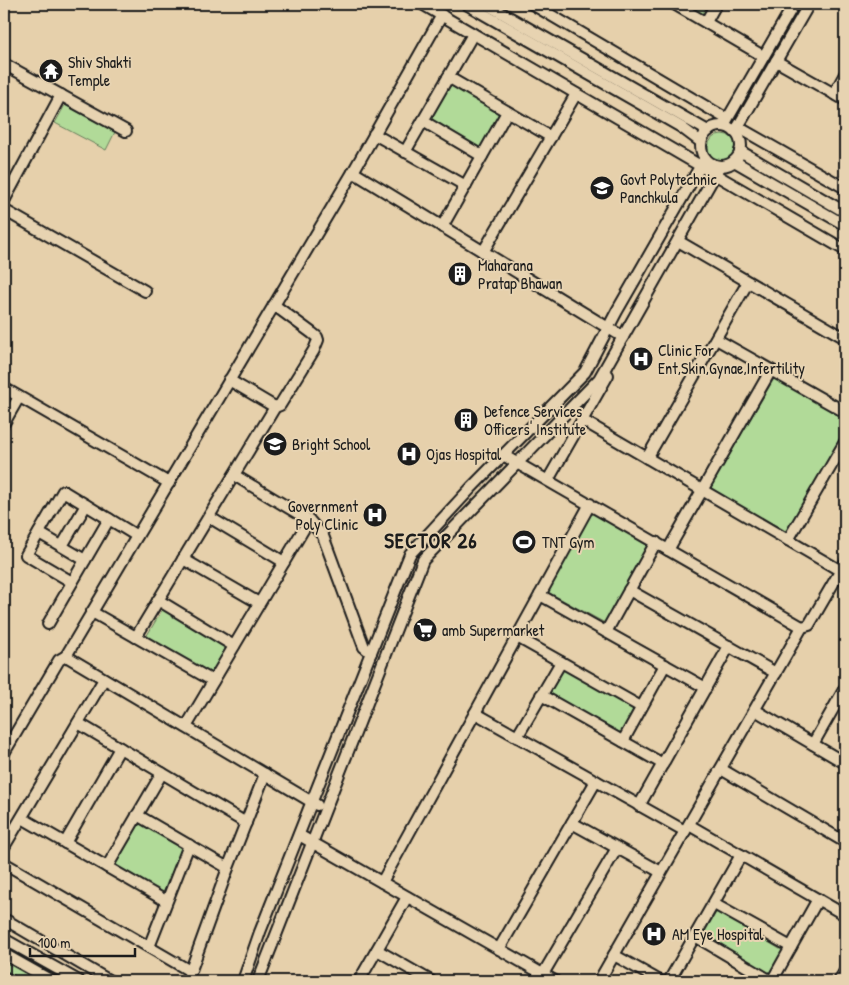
<svg xmlns="http://www.w3.org/2000/svg" width="849" height="985" font-family="'Patrick Hand',sans-serif">
  <style>
    .green { fill: #b1da98; stroke: #667b5a }
    .lines { fill: none; stroke-linecap: round; stroke-linejoin: round }
    .minor-casing { stroke: #1c1c1c; stroke-width: 14 }
    .minor { stroke: #e7d3b1; stroke-width: 10 }
    .labels { text-anchor: middle; stroke-width: 4; stroke-linejoin: round; paint-order: stroke }
    .poi-label { font-size: 16px; fill: #1c1c1c; stroke: #e7d3b1; text-anchor: start }
    .district-label { font-size: 21px; font-weight: bold; letter-spacing: 1px; fill: #1c1c1c; stroke: #e7d3b1 }
  </style>
  <rect width="100%" height="100%" fill="#e6d0ab"/>
  <filter id="ink" filterUnits="userSpaceOnUse"><feTurbulence type="fractalNoise" baseFrequency=".02" numOctaves="2"/><feDisplacementMap in="SourceGraphic" scale="10" xChannelSelector="R" yChannelSelector="G"/><feConvolveMatrix kernelMatrix="1 2 1 2 8 2 1 2 1" color-interpolation-filters="sRGB"/></filter>
  <g filter="url(#ink)">
    <g class="green">
      <path d="M679,4H712L704,18Z"/>
      <path d="M451,83L504,113L482,151L430,120Z"/>
      <path d="M65,105L115,132L106,150L55,123Z"/>
      <circle cx="722" cy="148" r="14"/>
      <path d="M775,377L845,418V434L786,535L709,490Z"/>
      <path d="M592,513L648,545L605,623L548,592Z"/>
      <path d="M164,607L231,647L213,677L146,637Z"/>
      <path d="M564,668L637,709L623,734L549,694Z"/>
      <path d="M140,820L186,846L165,895L113,866Z"/>
      <path d="M717,911L783,951L769,975L703,935Z"/>
      <path d="M4,959L42,981H16L4,974Z"/>
    </g>
    <g class="lines">
      <defs>
        <g id="minor">
          <path d="M422,4L845,250"/>
          <path d="M466,4L681,127L701,142"/>
          <path d="M486,4L708,131"/>
          <path d="M532,4L727,119"/>
          <path d="M674,4L763,56"/>
          <path d="M706,22L716,4"/>
          <path d="M776,61L845,100"/>
          <path d="M4,64L126,131"/>
          <path d="M448,77L551,137"/>
          <path d="M834,94L845,74"/>
          <path d="M423,121L482,156"/>
          <path d="M722,126L724,125L794,4"/>
          <circle cx="721" cy="146" r="20"/>
          <path d="M738,127L845,188"/>
          <path d="M735,132L809,4"/>
          <path d="M374,134L466,186"/>
          <path d="M740,151L845,212"/>
          <path d="M405,152L473,34"/>
          <path d="M734,161L845,225"/>
          <path d="M353,172L623,337"/>
          <path d="M4,201L61,95"/>
          <path d="M4,210L145,291"/>
          <path d="M442,227L507,112"/>
          <path d="M678,241L845,338"/>
          <path d="M483,252L576,94"/>
          <path d="M716,339L845,412"/>
          <path d="M229,380L275,407"/>
          <path d="M4,388L169,483"/>
          <path d="M582,420L841,571"/>
          <path d="M4,423L19,397"/>
          <path d="M503,455L802,627"/>
          <path d="M647,458L748,282"/>
          <path d="M234,475L309,520L323,536L364,647L371,653"/>
          <path d="M548,480L608,375"/>
          <path d="M209,517L284,562"/>
          <path d="M39,533L85,560"/>
          <path d="M788,540L845,442"/>
          <path d="M62,546L86,505"/>
          <path d="M668,550L771,370"/>
          <path d="M183,559L259,603"/>
          <path d="M72,582L26,555L63,491L137,536"/>
          <path d="M629,590L776,673"/>
          <path d="M540,595L706,688"/>
          <path d="M158,600L234,646"/>
          <path d="M92,612L213,681"/>
          <path d="M48,624L109,519"/>
          <path d="M606,632L656,542"/>
          <path d="M136,637L275,407L280,405L314,350L318,340L317,337L312,333L274,305"/>
          <path d="M517,637L641,707"/>
          <path d="M66,656L317,805"/>
          <path d="M541,695L663,764"/>
          <path d="M755,710L845,763"/>
          <path d="M475,713L685,831"/>
          <path d="M78,723L246,823"/>
          <path d="M186,727L309,520"/>
          <path d="M517,737L561,662"/>
          <path d="M623,741L665,665"/>
          <path d="M813,744L845,688"/>
          <path d="M4,753L59,660L66,656L353,172L442,15"/>
          <path d="M721,769L845,842"/>
          <path d="M639,806L729,646"/>
          <path d="M137,815L228,868"/>
          <path d="M22,818L166,901"/>
          <path d="M572,823L661,872"/>
          <path d="M689,825L845,915"/>
          <path d="M299,835L555,981"/>
          <path d="M65,843L120,748"/>
          <path d="M4,847L104,679"/>
          <path d="M4,863L190,971"/>
          <path d="M107,867L162,773"/>
          <path d="M382,882L590,504"/>
          <path d="M714,904L791,947"/>
          <path d="M4,919L110,981"/>
          <path d="M695,936L771,981"/>
          <path d="M4,939L79,981"/>
          <path d="M149,947L189,845"/>
          <path d="M499,949L596,781"/>
          <path d="M377,950L431,981"/>
          <path d="M4,954L52,981"/>
          <path d="M614,955L660,981"/>
          <path d="M543,974L617,848"/>
          <path d="M4,977L11,981"/>
          <path d="M187,981L228,868L265,774"/>
          <path d="M243,981L260,932L410,554L471,488L585,372L617,311L705,158"/>
          <path d="M258,981L423,560L599,379L720,166"/>
          <path d="M359,981L407,897"/>
          <path d="M599,981L802,627L809,625L845,563"/>
          <path d="M669,981L741,855"/>
          <path d="M772,981L818,899"/>
          <path d="M839,981L845,971"/>
        </g>
      </defs>
      <use href="#minor" class="minor-casing"/>
      <use href="#minor" class="minor"/>
    </g>
  </g>
  <defs>
    <symbol id="temple-disc" viewBox="-11 -11 22 22"><circle r="9.5" fill="#1c1c1c" stroke="#e7d3b1"/><path d="M0-6L5-2H3V0L6.5 2.5H4V6H1.5V3h-3V6H-4V2.5H-6.5L-3 0V-2H-5Z" fill="#fff"/></symbol>
    <symbol id="university-disc" viewBox="-11 -11 22 22"><circle r="9.5" fill="#1c1c1c" stroke="#e7d3b1"/><path d="M0-5L7-2L0 1L-7-2ZM-4 1L0 2.5L4 1V4Q0 6-4 4Z" fill="#fff"/></symbol>
    <symbol id="building-disc" viewBox="-11 -11 22 22"><circle r="9.5" fill="#1c1c1c" stroke="#e7d3b1"/><path d="M-4-6H4V6H1V3H-1V6H-4ZM-2.5-4.3h1.7v1.8h-1.7ZM.8-4.3h1.7v1.8H.8ZM-2.5-1h1.7V.8h-1.7ZM.8-1h1.7V.8H.8Z" fill="#fff"/></symbol>
    <symbol id="hospital-disc" viewBox="-11 -11 22 22"><circle r="9.5" fill="#1c1c1c" stroke="#e7d3b1"/><path d="M-5-5h3v3.5h4V-5h3V5h-3V1.5h-4V5h-3Z" fill="#fff"/></symbol>
    <symbol id="school-disc" viewBox="-11 -11 22 22"><circle r="9.5" fill="#1c1c1c" stroke="#e7d3b1"/><path d="M0-5L7-2L0 1L-7-2ZM-4 1L0 2.5L4 1V4Q0 6-4 4Z" fill="#fff"/></symbol>
    <symbol id="stadium-disc" viewBox="-11 -11 22 22"><circle r="9.5" fill="#1c1c1c" stroke="#e7d3b1"/><path d="M0-5a6.5 5 0 1 0 0 10a6.5 5 0 1 0 0-10ZM-3.5-1.8h7v3.6h-7Z" fill="#fff"/></symbol>
    <symbol id="supermarket-disc" viewBox="-11 -11 22 22"><circle r="9.5" fill="#1c1c1c" stroke="#e7d3b1"/><path d="M-6-5.5h2.5l.6 2H6L4.5 2H-2.5L-4.4-4H-6ZM-1.5 3.2a1.3 1.3 0 1 0 .1 0ZM3 3.2a1.3 1.3 0 1 0 .1 0Z" fill="#fff"/></symbol>
  </defs>
  <g fill-rule="evenodd">
    <use href="#temple-disc" x="37" y="57" width="28" height="28"/>
    <use href="#university-disc" x="588" y="174" width="28" height="28"/>
    <use href="#building-disc" x="446" y="260" width="28" height="28"/>
    <use href="#hospital-disc" x="627" y="345" width="28" height="28"/>
    <use href="#building-disc" x="452" y="406" width="28" height="28"/>
    <use href="#school-disc" x="261" y="430" width="28" height="28"/>
    <use href="#hospital-disc" x="395" y="440" width="28" height="28"/>
    <use href="#hospital-disc" x="361" y="501" width="28" height="28"/>
    <use href="#stadium-disc" x="510" y="528" width="28" height="28"/>
    <use href="#supermarket-disc" x="411" y="616" width="28" height="28"/>
    <use href="#hospital-disc" x="640" y="920" width="28" height="28"/>
  </g>
  <g class="labels">
    <g class="poi-label">
      <text x="68" y="68">Shiv Shakti<tspan x="68" dy="18">Temple</tspan></text>
      <text x="620" y="185">Govt Polytechnic<tspan x="620" dy="18">Panchkula</tspan></text>
      <text x="478" y="271">Maharana<tspan x="478" dy="18">Pratap Bhawan</tspan></text>
      <text x="658" y="356">Clinic For<tspan x="658" dy="18">Ent,Skin,Gynae,Infertility</tspan></text>
      <text x="484" y="417">Defence Services<tspan x="484" dy="18">Officers' Institute</tspan></text>
      <text x="292" y="450">Bright School</text>
      <text x="426" y="460">Ojas Hospital</text>
      <text x="358" y="512" text-anchor="end">Government<tspan x="358" dy="18">Poly Clinic</tspan></text>
      <text x="542" y="548">TNT Gym</text>
      <text x="442" y="636">amb Supermarket</text>
      <text x="672" y="940">AM Eye Hospital</text>
    </g>
    <g class="district-label">
      <text x="431" y="548">SECTOR 26</text>
    </g>
  </g>
  <rect width="849" height="985" fill="none" stroke="#e7d3b1" stroke-width="20"/>
  <rect x="10" y="10" width="829" height="965" fill="none" stroke="#1c1c1c" stroke-width="2" filter="url(#ink)"/>
  <path d="M30 948v8h105v-8" fill="none" stroke="#1c1c1c" stroke-width="2.5"/>
  <text x="38" y="948" font-size="15" fill="#1c1c1c" stroke="#e7d3b1" stroke-width="4" paint-order="stroke">100 m</text>
</svg>
